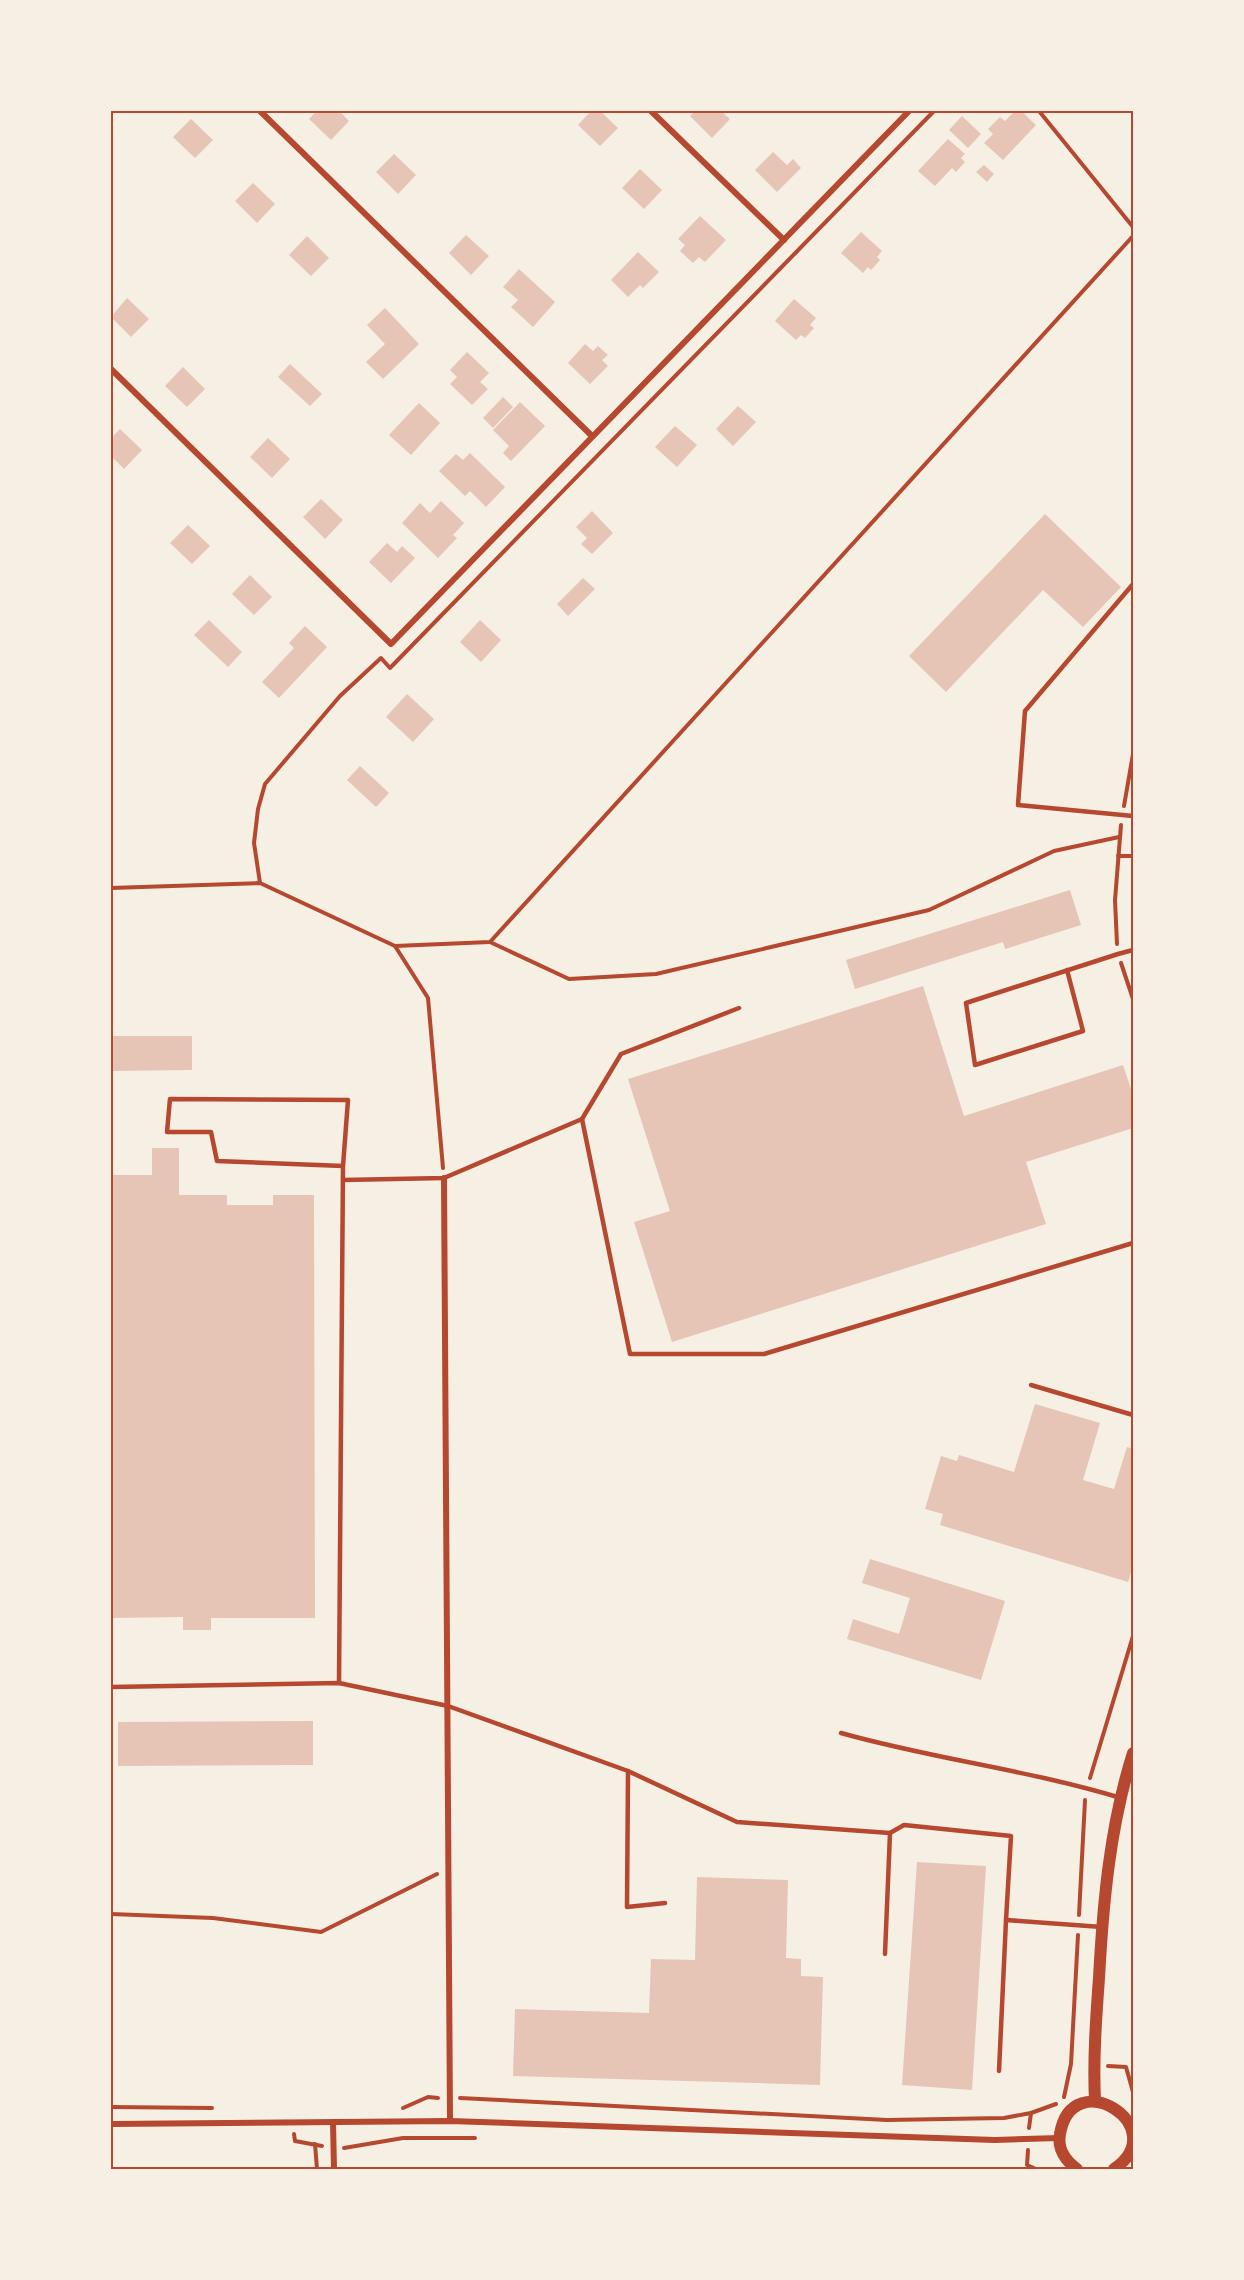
<svg xmlns="http://www.w3.org/2000/svg" width="1244" height="2280" font-family="'IBM Plex Sans',sans-serif">
  <style>
    .building { fill: #e6c5b7 }
    .lines { fill: none; stroke-linecap: round; stroke-linejoin: round }
    .path { stroke: #b5482f; stroke-width: 4 }
    .service { stroke: #b5482f; stroke-width: 4.5 }
    .minor { stroke: #b5482f; stroke-width: 6 }
    .secondary { stroke: #b5482f; stroke-width: 12 }
    .neatline { fill: none; stroke: #b5482f; stroke-width: 2 }
  </style>
  <rect width="100%" height="100%" fill="#f6efe4"/>
  <g class="building">
    <path d="M317,111H339L349,121L331,140L309,119Z"/>
    <path d="M591,111H600L618,128L600,146L578,125Z"/>
    <path d="M695,111H721L730,119L712,138L690,116Z"/>
    <path d="M1015,111H1021L1036,125L1003,160L984,143L993,134L988,129L1000,117L1005,121Z"/>
    <path d="M962,116L981,134L968,148L949,130Z"/>
    <path d="M191,119L213,140L195,158L173,137Z"/>
    <path d="M948,139L965,154L961,158L965,162L956,172L952,168L935,186L918,171Z"/>
    <path d="M773,152L787,165L793,159L801,168L777,192L755,170Z"/>
    <path d="M394,154L416,175L398,194L376,172Z"/>
    <path d="M984,165L994,174L987,182L976,172Z"/>
    <path d="M640,169L662,190L644,209L622,188Z"/>
    <path d="M253,183L275,204L257,223L235,201Z"/>
    <path d="M700,216L726,240L705,262L699,257L693,263L680,251L685,245L678,239Z"/>
    <path d="M861,232L882,251L877,257L880,260L871,270L868,267L863,273L841,253Z"/>
    <path d="M466,235L489,256L471,275L449,253Z"/>
    <path d="M307,236L329,258L311,276L289,255Z"/>
    <path d="M638,252L659,272L643,288L640,285L628,297L611,280Z"/>
    <path d="M519,269L555,302L533,327L511,307L518,300L503,287Z"/>
    <path d="M127,298L149,319L131,337L111,317Z"/>
    <path d="M794,299L816,318L810,325L814,328L805,338L801,335L796,340L775,321Z"/>
    <path d="M385,308L419,344L383,379L366,362L385,344L367,325Z"/>
    <path d="M585,344L593,351L598,346L608,355L602,360L608,366L590,384L568,363Z"/>
    <path d="M467,352L489,373L480,382L488,389L472,405L450,384L457,377L450,370Z"/>
    <path d="M290,364L322,394L310,406L278,377Z"/>
    <path d="M183,367L205,389L187,407L165,386Z"/>
    <path d="M503,397L513,407L493,428L483,418Z"/>
    <path d="M520,402L545,426L511,461L503,453L509,446L493,430Z"/>
    <path d="M419,403L440,423L411,455L389,435Z"/>
    <path d="M738,406L756,422L733,446L716,429Z"/>
    <path d="M675,426L697,445L677,467L655,447Z"/>
    <path d="M120,429L142,450L124,469L111,456V438Z"/>
    <path d="M268,438L290,459L272,478L250,457Z"/>
    <path d="M470,453L505,487L486,507L470,491L465,496L439,471L456,454L463,460Z"/>
    <path d="M321,499L343,520L325,539L303,517Z"/>
    <path d="M441,501L464,523L453,535L457,538L438,558L402,523L420,503L430,513Z"/>
    <path d="M592,511L613,533L592,554L581,544L587,538L576,527Z"/>
    <path d="M1045,514L1121,587L1083,627L1043,590L946,692L909,656Z"/>
    <path d="M188,525L210,546L192,564L170,543Z"/>
    <path d="M387,543L397,552L402,546L415,558L391,583L369,562Z"/>
    <path d="M250,575L272,597L254,615L232,594Z"/>
    <path d="M583,578L595,589L568,616L557,604Z"/>
    <path d="M209,620L242,652L228,667L194,635Z"/>
    <path d="M480,620L501,640L481,662L460,642Z"/>
    <path d="M305,626L327,647L279,698L262,682L294,648L289,643Z"/>
    <path d="M407,694L434,719L413,742L386,717Z"/>
    <path d="M360,766L389,793L376,807L347,780Z"/>
    <path d="M1070,890L1081,925L1005,949L1003,942L855,989L846,960Z"/>
    <path d="M923,986L964,1116L1123,1065L1133,1095V1128L1026,1162L1046,1224L672,1342L634,1222L670,1211L628,1079Z"/>
    <path d="M111,1036H192V1070L111,1071Z"/>
    <path d="M152,1148H179V1195H227V1205H273V1195H314L315,1618H211V1630H183V1617L111,1618V1175H152Z"/>
    <path d="M1035,1404L1100,1423L1083,1480L1114,1489L1127,1447L1133,1449V1566L1128,1582L940,1525L943,1514L925,1509L941,1456L957,1461L959,1455L1014,1472Z"/>
    <path d="M870,1559L1005,1601L981,1680L847,1639L853,1619L899,1634L910,1598L862,1583Z"/>
    <path d="M313,1721V1765L118,1766V1722Z"/>
    <path d="M917,1862L986,1866L972,2090L902,2085Z"/>
    <path d="M697,1877L788,1880L786,1958L801,1959V1976L823,1977L820,2085L513,2076L515,2009L649,2013L651,1959L695,1960Z"/>
  </g>
  <g class="lines">
    <g class="path">
      <path d="M1039,111L1133,227"/>
      <path d="M1124,806L1133,754"/>
      <path d="M1118,856H1133"/>
      <path d="M260,883L254,843L258,809L265,784L340,696L381,658L390,668L934,111"/>
      <path d="M111,888L260,883L395,946L428,998L443,1168"/>
      <path d="M490,942L569,979L656,974L929,910L1054,851L1119,837"/>
      <path d="M1117,944L1115,900L1121,825"/>
      <path d="M395,946L490,942L1133,236"/>
      <path d="M1121,963L1133,999"/>
      <path d="M1090,1778L1133,1636"/>
      <path d="M111,1914L213,1918L321,1932L437,1874"/>
      <path d="M1079,1915L1085,1800"/>
      <path d="M1108,2066L1126,2067L1133,2092"/>
      <path d="M1064,2097L1071,2064L1078,1935"/>
      <path d="M460,2098L887,2120L1004,2118L1031,2113L1056,2104"/>
      <path d="M111,2107L212,2108"/>
      <path d="M403,2108L428,2097L438,2098"/>
      <path d="M1029,2128L1031,2113"/>
      <path d="M294,2134L295,2141L322,2146"/>
      <path d="M315,2144L317,2169"/>
      <path d="M344,2148L403,2138H475"/>
      <path d="M1028,2150L1027,2165L1036,2169"/>
    </g>
    <g class="service">
      <path d="M1133,584L1025,711L1018,805L1133,816"/>
      <path d="M1067,970L1083,1031L975,1065L966,1003L1118,954L1133,950"/>
      <path d="M582,1119L630,1354H764L1133,1243"/>
      <path d="M343,1180L444,1178L582,1119L621,1054L739,1008"/>
      <path d="M1031,1385L1133,1415"/>
      <path d="M339,1683L343,1166L217,1161L211,1132H167L170,1099L348,1100L343,1166"/>
      <path d="M111,1687L339,1683L448,1706L628,1771L627,1907L665,1903"/>
      <path d="M841,1733C933,1759 1029,1770 1121,1798"/>
      <path d="M628,1771L737,1822L890,1833L885,1954"/>
      <path d="M890,1833L904,1825L1011,1836L1006,1920"/>
      <path d="M999,2071L1006,1920L1102,1927"/>
    </g>
    <g class="minor">
      <path d="M260,111L592,436"/>
      <path d="M651,111L784,240"/>
      <path d="M111,369L391,644L909,111"/>
      <path d="M444,1178L450,2121"/>
      <path d="M333,2122L334,2169"/>
      <path d="M111,2124L450,2121L995,2140L1059,2138"/>
    </g>
    <g class="secondary">
      <path d="M1095,2101C1093,2060 1096,2019 1099,1978C1103,1903 1110,1825 1133,1753"/>
      <path d="M1077,2169C1066,2161 1057,2149 1060,2134C1072,2062 1175,2127 1114,2169"/>
    </g>
  </g>
  <rect width="1244" height="2280" fill="none" stroke="#f6efe4" stroke-width="225"/>
  <rect x="112" y="112" width="1020" height="2056" class="neatline"/>
</svg>
